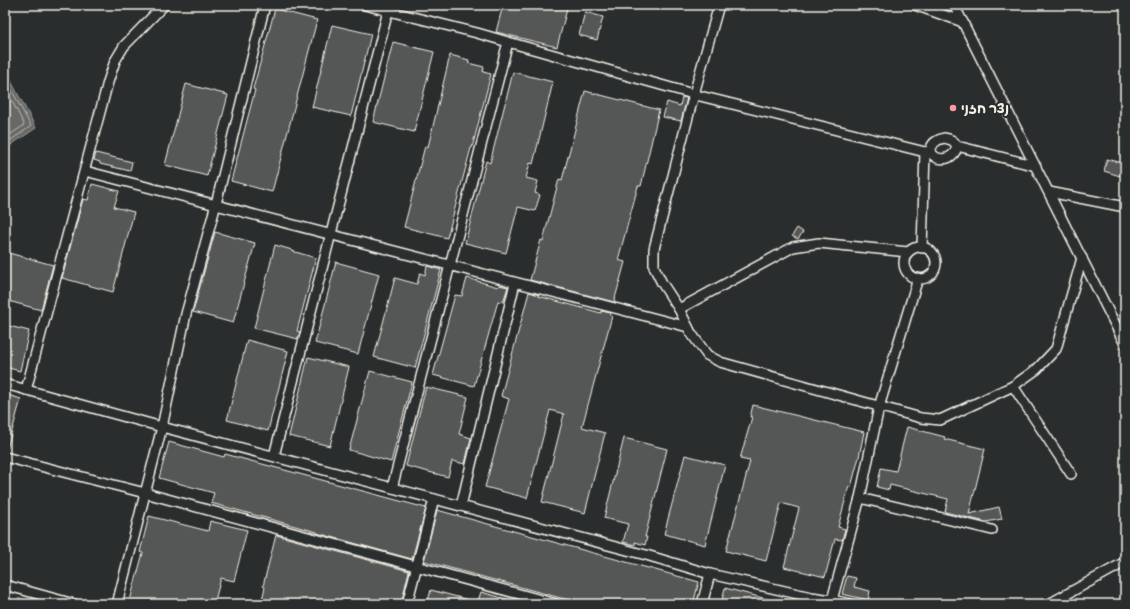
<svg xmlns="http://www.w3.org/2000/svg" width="1130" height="609" font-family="Dekko,'Playpen Sans Hebrew',sans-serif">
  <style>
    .water { fill: #676866; stroke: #9f9f9a }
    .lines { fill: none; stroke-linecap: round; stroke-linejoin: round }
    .shore { stroke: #bcbab4; stroke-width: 1 }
    .building { fill: #555756; stroke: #f4f1e8 }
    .minor-casing { stroke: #f4f1e8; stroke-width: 12 }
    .minor { stroke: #2a2d2e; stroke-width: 9 }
    .poi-dot { fill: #ff9aa2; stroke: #2a2d2e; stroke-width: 1.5 }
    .labels { text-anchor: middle; stroke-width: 4; stroke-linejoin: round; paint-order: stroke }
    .poi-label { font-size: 13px; font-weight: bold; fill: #f4f1e8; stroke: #2a2d2e; text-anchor: start }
  </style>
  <rect width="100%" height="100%" fill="#2a2d2e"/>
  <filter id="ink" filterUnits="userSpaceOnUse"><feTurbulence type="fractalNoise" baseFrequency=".025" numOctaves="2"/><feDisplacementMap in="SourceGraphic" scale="8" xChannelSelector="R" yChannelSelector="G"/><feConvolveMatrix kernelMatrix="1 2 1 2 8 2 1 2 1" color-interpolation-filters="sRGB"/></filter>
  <g filter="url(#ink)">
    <path class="water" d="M5,70L36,128L5,149Z"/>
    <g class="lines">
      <g class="shore">
        <path d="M5,78L31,126L30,127L5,144"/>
        <path d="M5,88L24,124L23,126L5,138"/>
      </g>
    </g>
    <g class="building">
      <path d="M503,5H568L557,47L496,32Z"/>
      <path d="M275,9L317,20L272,192L231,181L255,90L253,89Z"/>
      <path d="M585,12L603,17L597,40L579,35Z"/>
      <path d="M332,25L371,34L351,116L312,107Z"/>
      <path d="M393,42L434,52L414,132L373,122Z"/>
      <path d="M450,55L469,60L468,63L484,67L483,72L491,74L472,148H471L447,238L404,227L425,146L428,147Z"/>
      <path d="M513,72L553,82L533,164L530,163L526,178L538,181L535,193L540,195L535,211L518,207L506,253L465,243L486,161L490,163Z"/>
      <path d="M186,84L228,95L207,176L165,165Z"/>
      <path d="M585,91L659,110L641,186H638L618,260L625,262L614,302L530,280L541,240L543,241L559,179L562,180Z"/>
      <path d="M682,97L687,98L681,121L663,117L667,102L680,106Z"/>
      <path d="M96,153L132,162L130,171L100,164V162L94,160Z"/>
      <path d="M1107,159L1123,163L1120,176L1104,171Z"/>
      <path d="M92,184L119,191L114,207L134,212L113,292L62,278L83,199L88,200Z"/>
      <path d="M797,228L803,232L798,239L792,236Z"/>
      <path d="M215,232L255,243L233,323L193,312Z"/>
      <path d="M275,245L292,250V251L316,258L297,331L300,332L298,339L254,328Z"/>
      <path d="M5,252L53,265L41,310L5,300Z"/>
      <path d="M336,262L379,274L358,354L315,343Z"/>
      <path d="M427,266L441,270L415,368L374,357L395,278L417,284L420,273L425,275Z"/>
      <path d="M467,278L498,287L499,285L508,287L503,302L498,301L474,386L433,375L455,295L462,296Z"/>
      <path d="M529,292L539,295L538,296L601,313V311L611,313L610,315L612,316L582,427L605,433L585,513L542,502L564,414L550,410L527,498L485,487L509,399L501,396Z"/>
      <path d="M5,325L29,331L20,371L5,367Z"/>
      <path d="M247,340L288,351L268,431L227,420Z"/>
      <path d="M308,357L349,367L330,446L289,436Z"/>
      <path d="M370,371L412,382L391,462L349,450Z"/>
      <path d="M426,387L468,397L459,434L471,438L465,464L452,461L448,477L406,466Z"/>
      <path d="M5,394L21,399L7,449H5Z"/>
      <path d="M753,405L864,432L859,457L851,487L849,486L838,527L845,529L842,540L835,539L825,577L784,567L799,508L781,503L766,561L726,551L750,461L740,459L752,417H750Z"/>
      <path d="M907,427L945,437L944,439L985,449L969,514L999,507L1002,519L986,522L945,512L948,499L890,485L889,490L877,487L881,468L896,471Z"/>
      <path d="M624,438L667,449L645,537H647L645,545L635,542V545L623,542L628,524L604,518Z"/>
      <path d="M169,442L224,457L225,454L426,508L412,559L317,533V532L211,503L214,493L159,478Z"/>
      <path d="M685,455L725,465L705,545L664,534Z"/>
      <path d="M437,510L699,582L693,604H583L424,561Z"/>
      <path d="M149,516L208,531L210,521L247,530L234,581L221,578L214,604H129L143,553L140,552Z"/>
      <path d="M276,535L409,571L401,604H261L265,587L263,586Z"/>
      <path d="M847,576L856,578L854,587L870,591L868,600L842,594Z"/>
      <path d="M725,588L778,602V604H721Z"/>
      <path d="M431,590L476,602V604H427Z"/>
      <path d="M481,592L517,602V604H477Z"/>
    </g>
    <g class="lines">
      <defs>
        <g id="minor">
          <path d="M365,5L477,33L508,42L392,488"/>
          <path d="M719,5L694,94L654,249V267L662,283L679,309L691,333L707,355L720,362L921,418L940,420L1013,386L1037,369L1056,349L1082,258"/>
          <path d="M915,5L963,22"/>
          <path d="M954,5L1125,344"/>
          <path d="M508,42L700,96L925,152L931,151"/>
          <path d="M944,138C972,142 946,171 931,153C930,144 936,140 944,138Z"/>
          <path d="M957,146L1036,166"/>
          <path d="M85,171C286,222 487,276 688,327"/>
          <path d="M1049,192L1125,207"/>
          <circle cx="920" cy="263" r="16"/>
          <path d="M922,248L925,152"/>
          <path d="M679,309L793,247L819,243L908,252"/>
          <path d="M5,384L162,427L646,555L710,574L811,597L832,600"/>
          <path d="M1013,386L1071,474"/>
          <path d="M26,390L108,82L115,61L124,46L164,5"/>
          <path d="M274,456L388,11"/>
          <path d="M5,457L145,493L556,604"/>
          <path d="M860,498L992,530"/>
          <path d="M461,506L515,283"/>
          <path d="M5,585L74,604"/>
          <path d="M117,604L162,427L186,314L216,204L265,5"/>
          <path d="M407,604L434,499"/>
          <path d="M702,604L710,574"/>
          <path d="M851,604L832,600L860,498L879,407L918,278"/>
          <path d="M1049,604L1125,562"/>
        </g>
      </defs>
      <use href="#minor" class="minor-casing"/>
      <use href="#minor" class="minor"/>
    </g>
  </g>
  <circle class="poi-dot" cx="953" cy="108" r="4"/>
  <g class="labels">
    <g class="poi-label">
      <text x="961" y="113">נצר חזני</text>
    </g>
  </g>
  <rect width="1130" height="609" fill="none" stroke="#2a2d2e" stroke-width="20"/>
  <rect x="10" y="10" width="1110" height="589" fill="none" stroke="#f4f1e8" stroke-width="1.5" filter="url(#ink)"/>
</svg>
